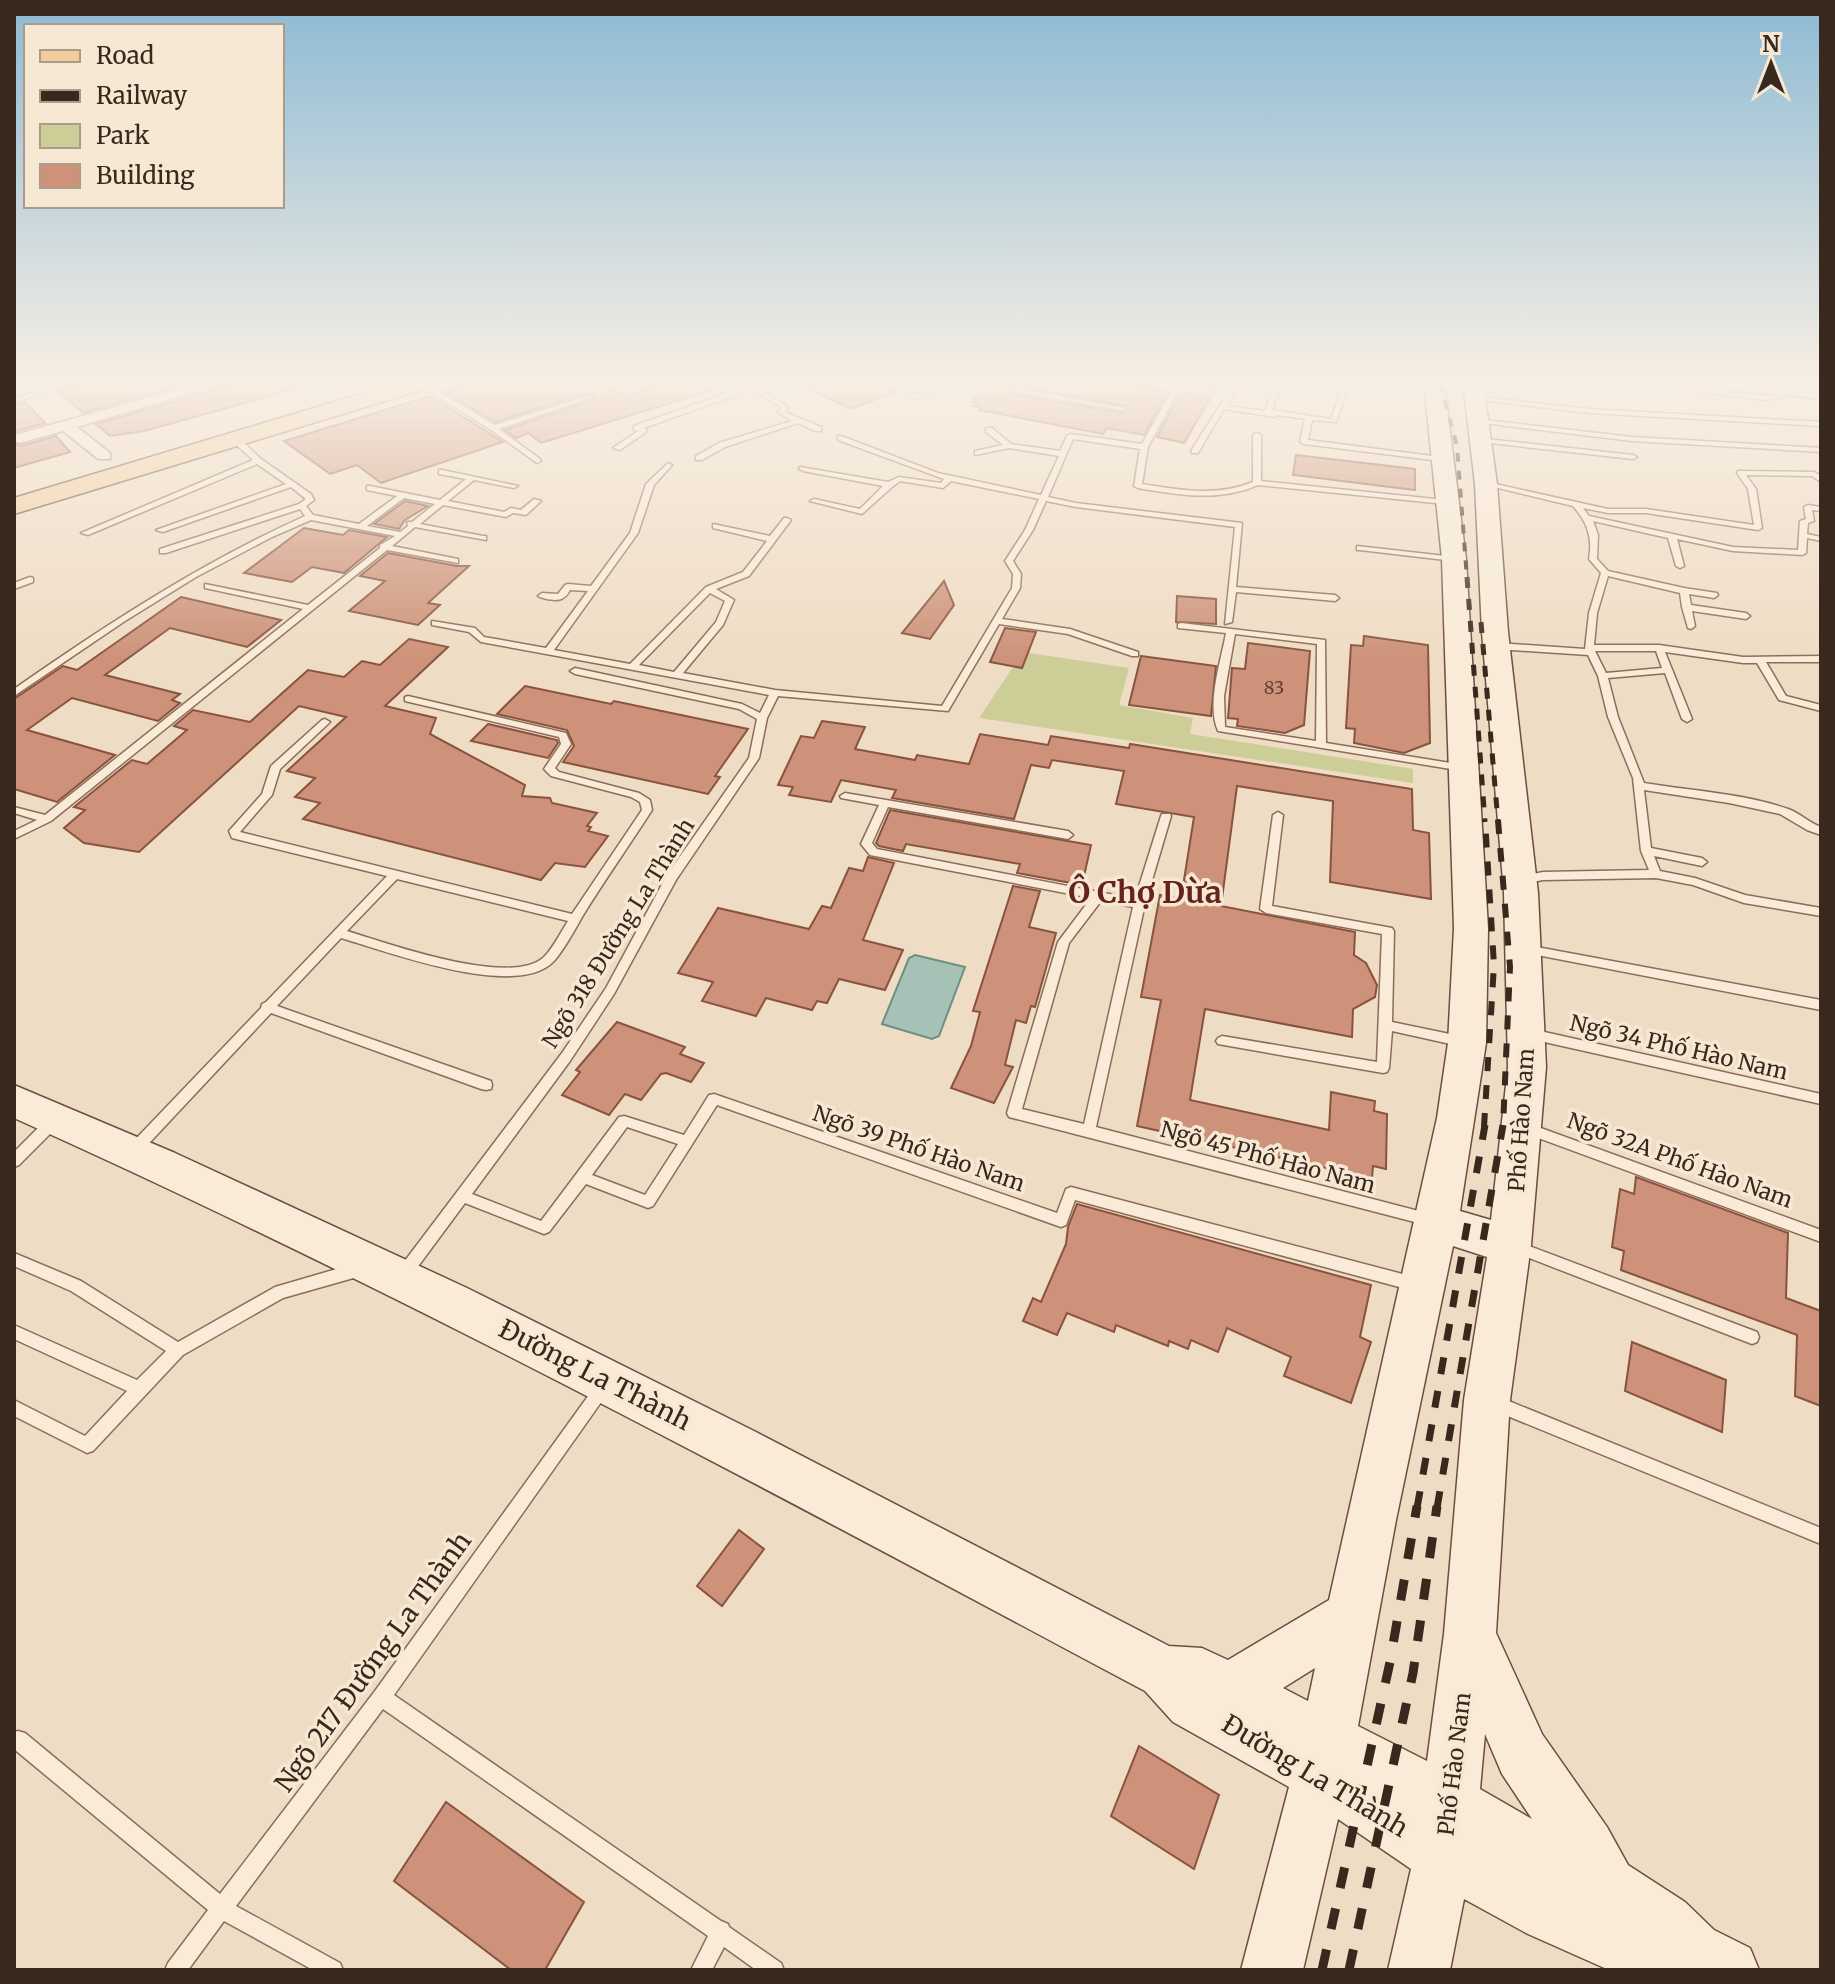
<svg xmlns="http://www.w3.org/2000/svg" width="1835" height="1984" font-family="Merriweather,serif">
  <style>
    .green { fill: #cdcd97 }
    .water { fill: #a6c2b6; stroke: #6c9083; stroke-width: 2 }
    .building { fill: #cd9279; stroke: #89533f; stroke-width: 2 }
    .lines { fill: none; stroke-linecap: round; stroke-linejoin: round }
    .lane-casing { stroke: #8a6d5a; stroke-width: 3 }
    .street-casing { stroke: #8a6d5a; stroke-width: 3 }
    .secondary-casing { stroke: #6b4e3d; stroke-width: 3 }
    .primary-casing { stroke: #573c2e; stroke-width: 3 }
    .lane { fill: #f9ebd7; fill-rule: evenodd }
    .street { fill: #f9ebd7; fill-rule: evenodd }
    .secondary { fill: #f9ebd7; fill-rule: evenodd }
    .primary { fill: #f2cc9b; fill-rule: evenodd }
    .rail-far4 { stroke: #39281e; stroke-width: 4; stroke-dasharray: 9 9; stroke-linecap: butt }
    .rail-far3 { stroke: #39281e; stroke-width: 5; stroke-dasharray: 11 11; stroke-linecap: butt }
    .rail-far2 { stroke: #39281e; stroke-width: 6; stroke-dasharray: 14 14; stroke-linecap: butt }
    .rail-far1 { stroke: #39281e; stroke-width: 7; stroke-dasharray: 17 17; stroke-linecap: butt }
    .rail { stroke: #39281e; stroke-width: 9; stroke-dasharray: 21 21; stroke-linecap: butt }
    .labels { text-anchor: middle; stroke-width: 7; stroke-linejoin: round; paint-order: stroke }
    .number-label { font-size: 18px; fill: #5e4235 }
    .street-label { font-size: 22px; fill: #39281e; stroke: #f6e8d3 }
    .near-street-label { font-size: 26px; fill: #39281e; stroke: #f6e8d3 }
    .district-label { font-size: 30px; font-weight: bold; fill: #66231d; stroke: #f6e8d3 }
  </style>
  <rect width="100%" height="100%" fill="#efdcc4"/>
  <path class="green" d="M1023,652L1129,668L1119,705L1193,718L1190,734L1413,769V783L979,718Z"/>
  <path class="water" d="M915,955L965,967L939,1036L932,1039L882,1024L909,958Z"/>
  <g class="building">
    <path d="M83,383H170L175,387L83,413L59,392Z"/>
    <path d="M239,383H294L295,389L144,431L110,436L96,424Z"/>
    <path d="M472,383H599L625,396L663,383H718L719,388L541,443L528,433L516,438L505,430L593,400L595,396L586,393L495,422L444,391Z"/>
    <path d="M796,383H881L895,392L851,409Z"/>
    <path d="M989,383H1017L1012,391L1016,395L1122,413L1127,406L1027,388L1030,383H1118L1168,391L1144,435L1107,428L1103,434L979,410L981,408L973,406L976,403L972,402Z"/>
    <path d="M1195,383H1219L1184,443L1157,437L1180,394L1188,395Z"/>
    <path d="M430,396L503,442L381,483L357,465L330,474L284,441Z"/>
    <path d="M25,402L45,423L14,432V405Z"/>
    <path d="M56,436L70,452L14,468V444L21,446Z"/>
    <path d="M1296,455L1415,469V490L1293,475Z"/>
    <path d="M405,501L428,506L405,520L399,529L374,524Z"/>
    <path d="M304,528L343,535L349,530L387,537L344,573L312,567L292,582L244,573Z"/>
    <path d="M388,553L457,566H469L428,603L440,605L418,625L349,611L385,581L360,576Z"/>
    <path d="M944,581L954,605L930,639L902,633Z"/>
    <path d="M1177,596L1216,599V624L1176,622Z"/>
    <path d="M181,597L281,620L247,647L170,628L105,675L180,694L172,700L180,703L158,721L72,698L27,730L115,755L57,802L14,789V699L63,666L77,670Z"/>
    <path d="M1005,628L1036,632L1022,668L990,662Z"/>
    <path d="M1364,636L1428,645L1430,743L1404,753L1354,743L1355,729L1346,728L1351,645L1363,646Z"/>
    <path d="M409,639L448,647L385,706L436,718L430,734L525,785L522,796L550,798L552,803L597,813L587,826L591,827L588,831L608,836L585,867L555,863L541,880L303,819L320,803L295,797L315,778L287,771L346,717L299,706L139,852L84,843L64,828L85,810L74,807L132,760L147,764L187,730L174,726L193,710L250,722L308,670L344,677L362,661L380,665Z"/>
    <path d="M1248,643L1310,651L1304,725L1285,733L1237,726L1238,719L1228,718L1232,668L1245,669Z"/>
    <path d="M1141,656L1216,666L1211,716L1129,705Z"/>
    <path d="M525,686L611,704L614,701L748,729L715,776L720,777L708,794L563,762L574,746L567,730L497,714Z"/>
    <path d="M822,721L865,727L855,749L915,760L917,755L969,764L980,734L1048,745L1051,736L1129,748L1130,744L1412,789L1413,830L1429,833L1431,899L1330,882L1333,801L1237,786L1221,906L1355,932L1354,955L1366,963L1377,985L1375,997L1353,1009L1352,1037L1205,1009L1190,1100L1329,1130L1331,1092L1375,1101L1374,1111L1387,1114L1386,1169L1373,1166L1372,1178L1137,1126L1161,1000L1141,997L1160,895L1181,899L1194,817L1116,804L1124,771L1052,760L1049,768L1031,765L1014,819L892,798L896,790L841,780L831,802L789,795L793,787L778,785L801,736L814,738Z"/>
    <path d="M488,724L557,740L558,743L548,758L471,741Z"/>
    <path d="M890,810L1091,845L1082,885L1017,873L1020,864L906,844L903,851L879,846L876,843Z"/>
    <path d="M868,857L894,863L863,940L903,950L885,990L839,979L827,1003L817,1001L812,1010L766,998L756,1016L702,1001L713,982L678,973L718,908L809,929L822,906L831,908L849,868L863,871Z"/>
    <path d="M1013,886L1040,891L1029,927L1056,933L1035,1007L1031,1006L1026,1023L1016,1020L1005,1065L1013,1067L994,1103L951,1088L971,1046L980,1012L973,1011Z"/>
    <path d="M617,1022L685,1047L680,1054L704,1063L691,1082L666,1073L661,1074L641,1100L625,1094L609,1115L562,1095L580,1072L576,1070Z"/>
    <path d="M1636,1177L1788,1233L1786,1298L1821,1311V1406L1795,1396L1797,1335L1621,1270L1624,1251L1612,1247L1620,1189L1634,1194Z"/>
    <path d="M1077,1204L1371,1285L1360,1337L1371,1342L1351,1403L1284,1376L1291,1357L1227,1328L1218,1352L1191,1340L1188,1349L1169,1341L1168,1346L1116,1325L1114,1332L1067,1313L1057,1335L1023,1321L1033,1298L1041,1302L1066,1244L1068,1227Z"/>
    <path d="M1632,1342L1726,1380L1722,1432L1625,1391Z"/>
    <path d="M739,1530L764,1549L722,1606L697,1586Z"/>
    <path d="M1139,1746L1219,1795L1194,1869L1111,1816Z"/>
    <path d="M446,1802L584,1902L545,1970H511L394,1881Z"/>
  </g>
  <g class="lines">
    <defs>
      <g id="lane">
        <path d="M70,383H80L14,402V398Z"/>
        <path d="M416,383H424L495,425L587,396L592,397L499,429L540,459L541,461L537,463L491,430Z"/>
        <path d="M635,383H644L630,389L627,387Z"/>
        <path d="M755,383H764L763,385L756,388L784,404L788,408L785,412L821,427V431H815L798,423L725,447L702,460H696V456L719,443L792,421L779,413L778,412L781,408L780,406L750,390L644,428L647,430L646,432L620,450L613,448L638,431L634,430V426Z"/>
        <path d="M884,383H892L915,395L946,383H955L915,399Z"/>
        <path d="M1021,383H1027L1022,390L1125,408L1122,410L1016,392L1015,391Z"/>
        <path d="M1176,383H1182L1148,447L1142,484C1180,490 1217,497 1253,482V435L1257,433L1261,435V481L1445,500L1449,502L1445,504L1258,485C1219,502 1179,495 1138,488L1134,486L1140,449L1073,439L1048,497L1076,503L1242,523L1236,587L1335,595L1339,598L1335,601L1236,592L1232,622L1225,624L1235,527L1076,507L1046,501L1033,530L1013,561L1021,574L1020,588L1002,619L1070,629L1138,652V656H1132L1068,634L999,624L948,711L778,696L767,718L759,758L676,880L614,994L570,1061L472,1194L541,1221L619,1117L624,1116L684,1135L709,1095L714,1094L1057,1213L1066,1189L1071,1187L1414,1277L1419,1279L1421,1284L1419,1289L1414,1291L1075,1200L1066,1225L1061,1227L717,1105L653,1206L648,1208L586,1184L549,1232L544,1234L465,1203L408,1280L403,1282L398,1280L396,1275L398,1270L562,1053L606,988L667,875L749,758L757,719L739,709L575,674L570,671L575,668L742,704L760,713L769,695L481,642L469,632L432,625V621L475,628L484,637L546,648L588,591L570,590C568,593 567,596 563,598C558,602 543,599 538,596L542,593L558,594L565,585L568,584L591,586L630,533L646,484L668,463L672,465L654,485L638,533L554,650L630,664L706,587L743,572L767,541L713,528V524L770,536L784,518H787L791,520L749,576L716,589L734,600L723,625L683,673L775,690L942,706L1012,588L1013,574L1005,561L1025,530L1039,499L951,481L943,488L900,481L892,487L862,514L810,501L814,499L860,509L883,486L803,471L799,469L800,467L888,482L899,477L941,483L944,479L838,440V436H841L938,473L1041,495L1059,456L1009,448L975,455V451L1003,445L986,432V428H992L1011,444L1060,451L1067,436L1071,434L1142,444ZM710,593L725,601L716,622L674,672L639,665ZM627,1127L678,1144L645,1195L592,1175Z"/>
        <path d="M1234,383H1240L1227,406L1265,411L1275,383H1281L1272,410L1331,419L1344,383H1350L1336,422L1312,420L1308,440L1440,457L1444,459L1440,461L1304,444L1300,442L1305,419L1278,415L1275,417L1224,409L1198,453H1192L1191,451Z"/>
        <path d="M1640,383H1658L1763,396L1777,395L1784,390L1782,383H1788L1791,391L1781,398L1763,400L1643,385Z"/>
        <path d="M1474,396L1589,409L1821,422V426L1589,413L1472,399L1471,398Z"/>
        <path d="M1477,419L1632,437L1821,448V452L1632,441L1475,422L1473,421Z"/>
        <path d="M232,437H238L261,459L311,494L314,500L306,506L313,515L359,524L397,496L367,490V486H370L440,500L466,479L439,474V470H442L518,486L514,488L474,480L448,501L504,512L511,508L521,510L534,499L541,501L526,515L513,513L506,517L443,505L420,524L483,536H486V540L415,527L392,546L458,559V563L387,550L51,821L14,839V831L37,820L14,813V807L45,815L303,609L205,588V584L308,605L380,548V545L395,536L311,520L272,537L196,577L125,621L14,696V689C107,624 201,563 305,516L300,509L166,553H160V549L299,504L306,499L291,487L163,532L156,530L286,484L257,464L88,535L81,533L253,460L232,441ZM404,498L435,504L412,522H407L408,526L400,532L367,526Z"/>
        <path d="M1477,438L1633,455L1637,457L1633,459L1480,442L1476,440Z"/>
        <path d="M1738,471L1814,472L1821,476V482L1812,476L1746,475L1756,489L1762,528L1758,530L1646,513H1608L1583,508L1589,516L1733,547L1798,550L1800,521L1806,519L1804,507L1808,505L1821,507V511L1812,510L1814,521L1808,523L1807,534L1821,537V541L1807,538L1806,553L1802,555L1733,551L1677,539L1684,566L1680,568L1676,566L1668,538L1593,521L1598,535L1597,559L1608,571L1684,588L1717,593L1718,595L1714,598L1689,594L1691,605L1746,613L1750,616L1746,619L1692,611L1695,626L1691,629L1688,628L1682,607L1680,593L1608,576L1597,613L1594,645H1659L1743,657L1821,656V662H1766L1786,696L1821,705V711L1779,700L1757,663H1743L1665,652L1692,719L1687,722L1682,719L1665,673L1608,678L1618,717L1644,783C1691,791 1742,793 1788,809C1800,813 1809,823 1821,827V835L1807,830L1780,814L1729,803L1644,790L1651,848L1702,858L1707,862L1702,866L1654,856L1660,871L1695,878L1745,895L1821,908V916L1744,903L1693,885L1656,878L1543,880L1522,884L1518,883L1516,880L1518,877L1543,872L1649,870L1641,851L1633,778L1608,717L1598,676L1588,655L1497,649L1492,646L1497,643L1585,649L1589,613L1601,573L1589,559C1593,537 1587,522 1573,506L1482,484L1486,482L1608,509H1646L1754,525L1748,489L1737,473ZM1595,651H1656L1662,668L1606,673Z"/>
        <path d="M1357,546L1454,557L1458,559L1454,561L1360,550H1357Z"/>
        <path d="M30,577L33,578V582L14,589V583Z"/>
        <path d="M1181,623L1325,640L1326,743L1463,765L1468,768L1463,771L1218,731C1206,704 1221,661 1226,633L1178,628V624ZM1235,634L1317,644L1316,741L1225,727L1224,696Z"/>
        <path d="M408,696L566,733L571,744L555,768L559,772L639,793L650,800L652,810C629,846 604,881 582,917C576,928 562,953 553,962C515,1000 386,951 341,938L277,1006L491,1081L492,1085L491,1089L486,1090L481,1089L271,1013L139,1154L134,1156L129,1154L127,1150L129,1146L261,1008L262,1004L266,1002L387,876L232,838L229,831L262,794L271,766L322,720L325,719L330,722L280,769L272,795L240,832L572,914L642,810L640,802L631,797L551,776L544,769L561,744L559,737L405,701V697ZM397,879L568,921C561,932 553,948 544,957C511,988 387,943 347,931Z"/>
        <path d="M845,793L1068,831L1073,835L1068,839L888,807L872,843L877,849L1135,899L1161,816L1162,814H1170L1171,816L1145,904L1096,1127L1430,1214L1435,1216L1437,1220L1435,1224L1430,1226L1009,1117L1007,1113L1058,942L1091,898L870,855L861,844L879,805L841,798L840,796ZM1101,901L1133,907L1084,1124L1022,1109L1069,943Z"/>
        <path d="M1278,812L1283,815L1272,906L1392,928L1394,931L1392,1022L1464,1037L1468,1039L1470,1042L1468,1045L1464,1047L1392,1031L1389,1068L1387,1072L1383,1073L1218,1044L1216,1041L1218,1038L1222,1036L1377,1062L1382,934L1266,913L1260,909L1273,815Z"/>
        <path d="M1526,945L1821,1000V1010L1522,952L1520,949L1522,946Z"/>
        <path d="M1531,1029L1821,1094V1104L1531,1039L1527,1037L1525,1034L1527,1031Z"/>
        <path d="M54,1116L59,1117L61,1121L59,1125L19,1165L14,1167V1152L49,1117Z"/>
        <path d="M1527,1123L1821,1230V1242L1522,1132L1520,1128L1522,1124Z"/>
        <path d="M1516,1241L1757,1332L1759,1337L1757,1342L1752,1344L1511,1251L1509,1247L1511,1243Z"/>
        <path d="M14,1253L81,1281L178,1342L275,1287L357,1263L362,1265L364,1270L362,1275L357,1277L283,1298L183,1355L93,1451L87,1453L14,1416V1400L85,1436L127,1391L14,1339V1325L137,1380L166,1351L71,1291L14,1266Z"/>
        <path d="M604,1379L609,1381L612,1386L609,1391L394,1695L721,1921L728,1924L729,1927L781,1963L784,1970H756L724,1947L712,1970H691L708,1936L383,1709L236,1906L340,1963L343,1970H313L224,1921L188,1970H165L168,1963L208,1910L14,1749V1732L18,1731L25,1733L220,1894L375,1691L599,1381Z"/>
        <path d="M1494,1395L1821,1528V1544L1488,1408L1486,1403L1488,1398Z"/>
      </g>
      <g id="street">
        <path d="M202,383H225L77,427L110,453V459H98L63,431L20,443L14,441V435Z"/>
        <path d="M1709,383H1754L1821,391V399L1716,387Z"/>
      </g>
      <path id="secondary" d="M1424,383H1444L1466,559L1488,928L1486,1043L1460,1211L1491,1220L1508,1067L1504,893L1482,632L1475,484L1463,383H1483L1497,484L1508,632L1538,893L1546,1067L1531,1245L1510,1400L1496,1633L1542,1734L1607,1827L1628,1865L1685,1902L1714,1930L1750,1948L1759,1970H1609L1528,1934L1464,1899L1450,1970H1388L1411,1869L1338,1819L1303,1970H1241L1289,1787L1173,1722L1145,1691C772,1492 400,1291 14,1118V1085L175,1153L467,1288L754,1431L1169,1646L1202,1648L1228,1660L1329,1600L1437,1118L1448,1043L1454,928L1442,559ZM1453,1246L1487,1257L1464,1400L1444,1634L1427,1761L1358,1726L1396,1520ZM1315,1668L1308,1701L1283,1688ZM1485,1734L1502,1774L1532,1819L1480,1789Z"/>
      <path id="primary" d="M397,383H431L428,388L14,514V498Z"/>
    </defs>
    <use href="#lane" class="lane-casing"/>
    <use href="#street" class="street-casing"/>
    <use href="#secondary" class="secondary-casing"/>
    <use href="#primary" class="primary-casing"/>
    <use href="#lane" class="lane"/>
    <use href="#street" class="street"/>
    <use href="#secondary" class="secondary"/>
    <use href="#primary" class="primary"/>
    <path class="rail-far4" d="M1440,383L1457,446L1467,579"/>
    <g class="rail-far3">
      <path d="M1467,577L1485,822"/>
      <path d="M1481,622L1498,822"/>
    </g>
    <g class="rail-far2">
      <path d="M1498,820L1510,967L1503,1127"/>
      <path d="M1484,1127L1494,965L1485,820"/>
    </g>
    <g class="rail-far1">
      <path d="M1417,1508L1485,1125"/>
      <path d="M1437,1508L1503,1125"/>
    </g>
    <g class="rail">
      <path d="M1322,1970L1390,1662L1417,1506"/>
      <path d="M1349,1970L1413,1673L1437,1506"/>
    </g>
  </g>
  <linearGradient id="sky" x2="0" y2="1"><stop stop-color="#8dbad4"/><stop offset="0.58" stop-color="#f8efe4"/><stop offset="1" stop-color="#f8efe4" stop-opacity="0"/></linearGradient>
  <rect width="1835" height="661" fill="url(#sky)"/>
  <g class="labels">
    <g class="number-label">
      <text x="1274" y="694">83</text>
    </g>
    <g class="street-label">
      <text transform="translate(618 933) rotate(-58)" y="8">Ngõ 318 Đường La Thành</text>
      <text transform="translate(1679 1047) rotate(13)" y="8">Ngõ 34 Phố Hào Nam</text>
      <text transform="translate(1521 1120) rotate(-86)" y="8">Phố Hào Nam</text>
      <text transform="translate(919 1148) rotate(19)" y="8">Ngõ 39 Phố Hào Nam</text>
      <text transform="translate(1268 1157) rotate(15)" y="8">Ngõ 45 Phố Hào Nam</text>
      <text transform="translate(1680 1160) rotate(20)" y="8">Ngõ 32A Phố Hào Nam</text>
      <text transform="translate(1454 1764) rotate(-83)" y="8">Phố Hào Nam</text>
    </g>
    <g class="near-street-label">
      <text transform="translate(595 1375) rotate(27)" y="9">Đường La Thành</text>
      <text transform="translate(373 1662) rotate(-54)" y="9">Ngõ 217 Đường La Thành</text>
      <text transform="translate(1315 1776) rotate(31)" y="9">Đường La Thành</text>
    </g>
    <g class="district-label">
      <text x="1145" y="903">Ô Chợ Dừa</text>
    </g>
  </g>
  <rect width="1835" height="1984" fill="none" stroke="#39281e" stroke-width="32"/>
  <rect x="24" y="24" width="260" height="184" fill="#f6e8d3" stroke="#aa9b8b" stroke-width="2"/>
  <rect x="40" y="50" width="40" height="12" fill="#f2cc9b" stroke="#aa9b8b" stroke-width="2"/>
  <text x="96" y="64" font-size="24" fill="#39281e">Road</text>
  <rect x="40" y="90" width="40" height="12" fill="#39281e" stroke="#aa9b8b" stroke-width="2"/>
  <text x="96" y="104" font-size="24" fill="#39281e">Railway</text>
  <rect x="40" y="124" width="40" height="24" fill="#cdcd97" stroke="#aa9b8b" stroke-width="2"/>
  <text x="96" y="144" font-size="24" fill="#39281e">Park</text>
  <rect x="40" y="164" width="40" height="24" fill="#cd9279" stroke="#aa9b8b" stroke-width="2"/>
  <text x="96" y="184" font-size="24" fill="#39281e">Building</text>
  <g transform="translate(1771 64)" stroke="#f6e8d3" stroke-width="6" paint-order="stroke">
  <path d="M0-6L14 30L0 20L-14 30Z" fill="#39281e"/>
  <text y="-12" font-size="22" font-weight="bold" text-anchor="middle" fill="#39281e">N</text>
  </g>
</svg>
